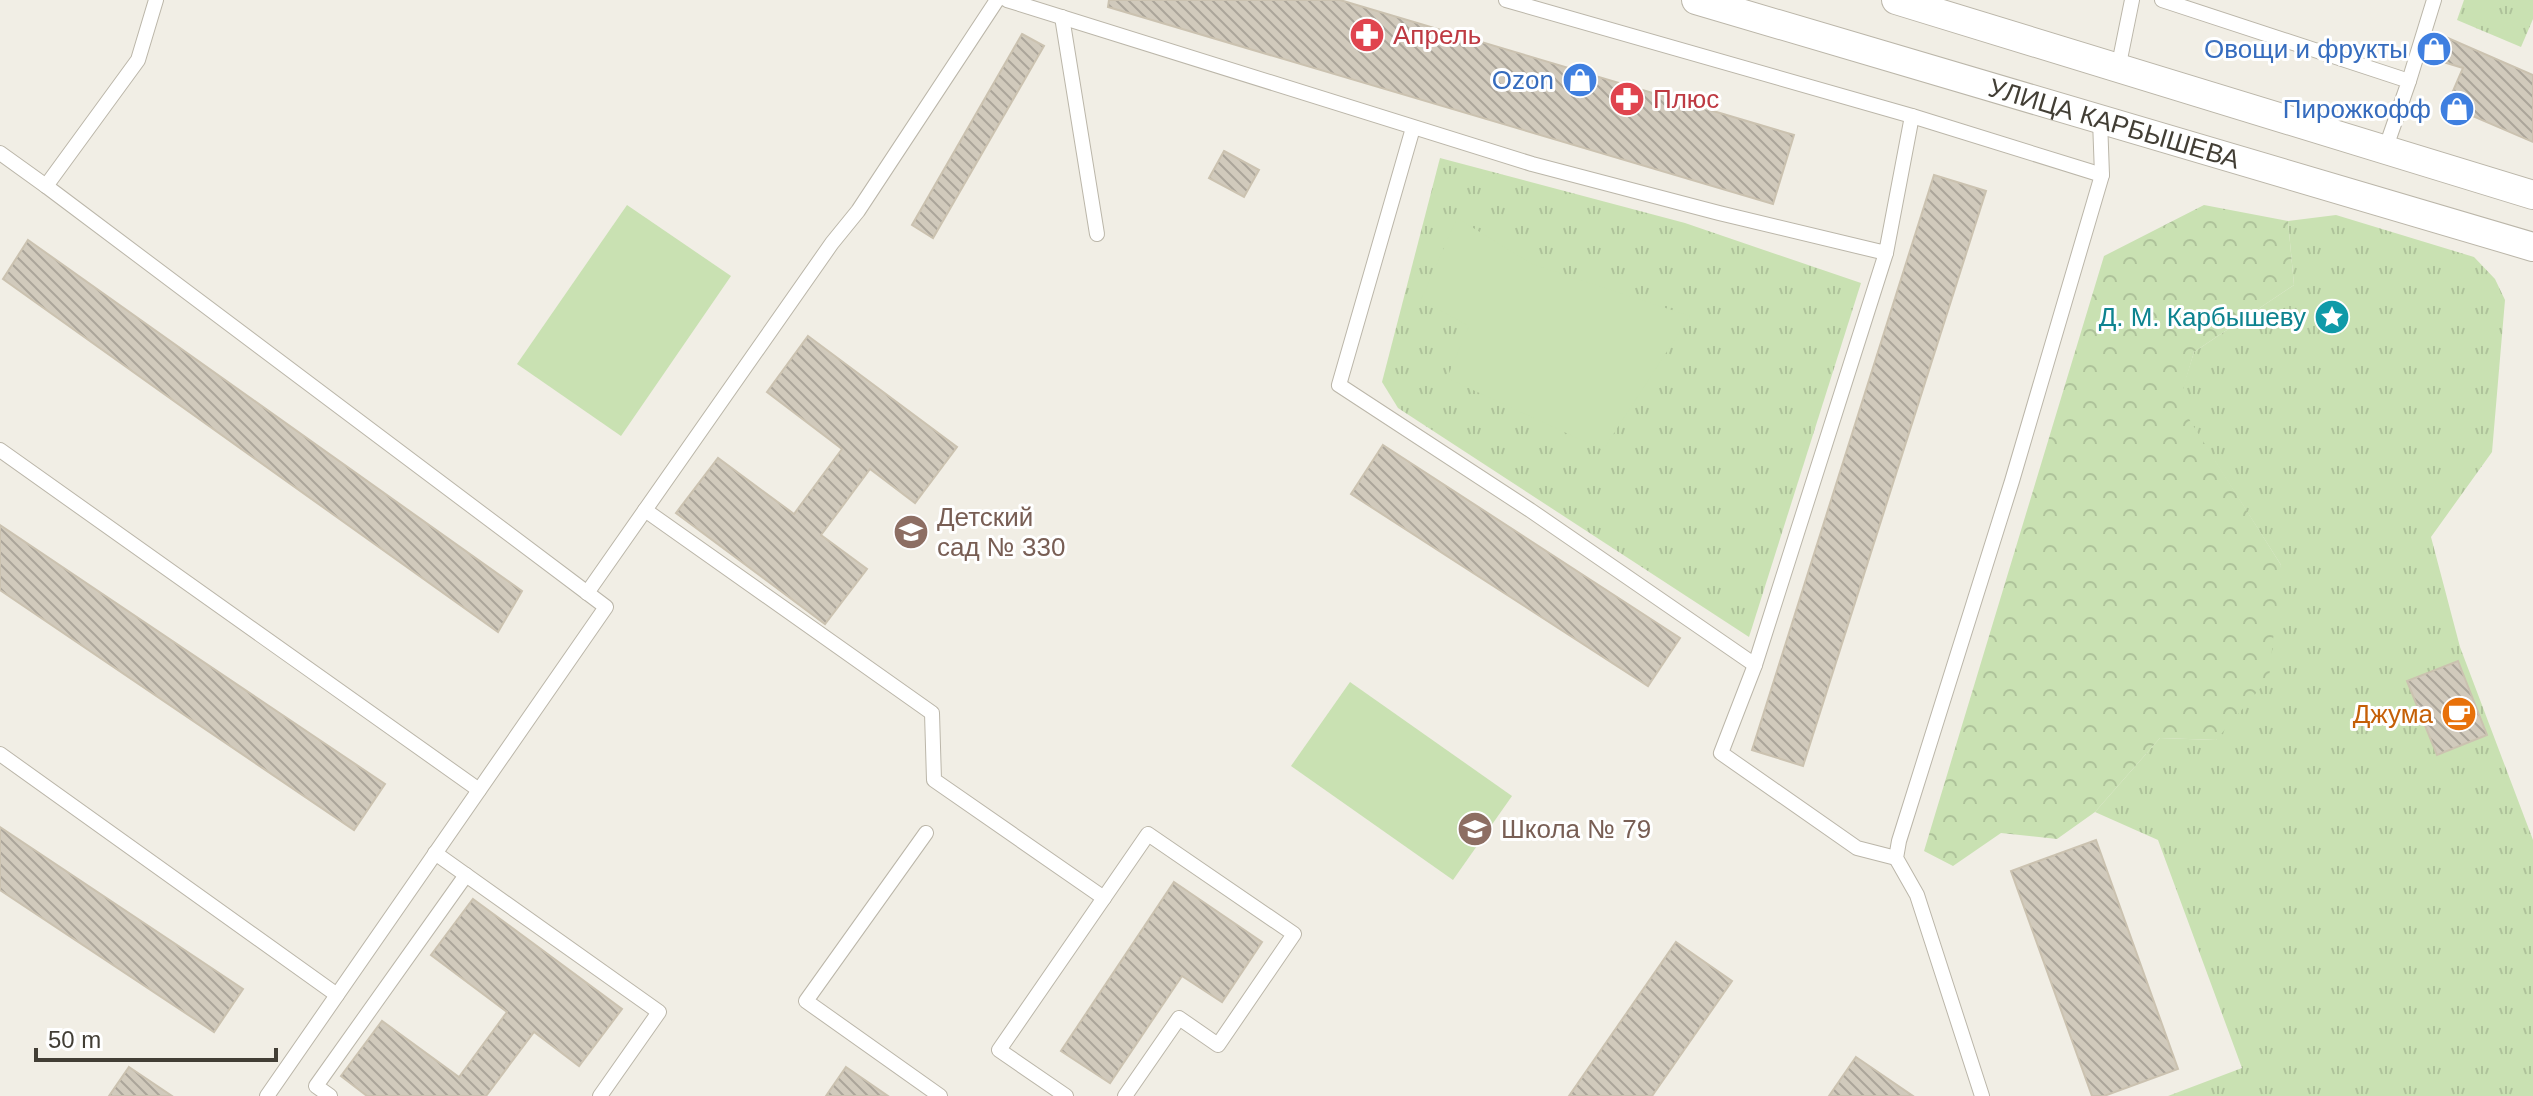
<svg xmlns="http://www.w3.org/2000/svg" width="2533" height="1096" font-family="Helvetica,sans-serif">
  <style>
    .grass { fill: url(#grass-tufts) }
    .forest { fill: url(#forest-crowns) }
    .park { fill: #c9e1b2 }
    .building { fill: url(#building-back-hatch); stroke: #cbc2b0; stroke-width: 2 }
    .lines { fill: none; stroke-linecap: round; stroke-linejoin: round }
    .lane-casing { stroke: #bbb6a9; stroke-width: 16 }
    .street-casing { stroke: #bbb6a9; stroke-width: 30 }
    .lane { stroke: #fff; stroke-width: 14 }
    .street { stroke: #fff; stroke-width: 28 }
    .labels { text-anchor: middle; stroke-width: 6; stroke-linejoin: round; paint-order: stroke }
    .health-label { font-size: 26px; fill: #be3a42; stroke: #fff; text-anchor: start }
    .shop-label { font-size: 26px; fill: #366cbe; stroke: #fff; text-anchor: end }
    .street-label { font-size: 26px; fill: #423e35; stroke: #fff }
    .culture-label { font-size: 26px; fill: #0d838f; stroke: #fff; text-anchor: end }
    .education-label { font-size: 26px; fill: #785e54; stroke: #fff; text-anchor: start }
    .food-label { font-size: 26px; fill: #c56008; stroke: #fff; text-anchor: end }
  </style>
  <defs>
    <pattern id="grass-tufts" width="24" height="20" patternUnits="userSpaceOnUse" patternTransform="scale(2)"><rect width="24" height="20" fill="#c9e1b2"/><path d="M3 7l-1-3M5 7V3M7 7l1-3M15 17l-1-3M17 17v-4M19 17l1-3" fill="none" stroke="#aec29a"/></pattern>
    <pattern id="forest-crowns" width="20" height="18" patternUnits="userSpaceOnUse" patternTransform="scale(2)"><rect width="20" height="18" fill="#c9e1b2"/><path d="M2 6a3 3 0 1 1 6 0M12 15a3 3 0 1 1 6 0" fill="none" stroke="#aec29a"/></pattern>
    <pattern id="building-back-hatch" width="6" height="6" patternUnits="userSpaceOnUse" patternTransform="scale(2)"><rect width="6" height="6" fill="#d1cabc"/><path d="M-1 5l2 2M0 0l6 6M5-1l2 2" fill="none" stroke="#aba59a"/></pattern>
  </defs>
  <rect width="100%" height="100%" fill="#f1eee5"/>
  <g class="grass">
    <path d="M2464,0H2533V19L2521,47L2457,20Z"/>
    <path d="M1440,158L1685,223L1861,283L1749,637L1398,408L1382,382Z"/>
    <path d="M2336,215L2474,257L2495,279L2505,300L2492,452L2431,537L2460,647L2533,840V1096H2168L2242,1068L2158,840L2095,812L2160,738L2216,740L2281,565L2178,403L2194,352L2294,285L2288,221Z"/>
  </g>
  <path class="forest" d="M2204,205L2288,221L2294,285L2194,352L2179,403L2281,565L2269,678L2216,740L2160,738L2095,812L2057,839L2001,833L1953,866L1924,851L2104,256Z"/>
  <g class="park">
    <path d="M627,205L731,276L621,436L517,364Z"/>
    <path d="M1457,218L1532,264L1690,316L1603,450L1447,378L1469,326L1421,300Z"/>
    <path d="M1350,682L1512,796L1453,880L1291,766Z"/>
  </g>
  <g class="building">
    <path d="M1109,0H1340L1794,135L1773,204L1108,7Z"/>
    <path d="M2434,32L2533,75V142L2447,105L2463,68L2427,57Z"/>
    <path d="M1022,34L1044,46L933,238L912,225Z"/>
    <path d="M1224,151L1259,170L1244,197L1209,178Z"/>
    <path d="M1934,175L1986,191L1803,766L1752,750Z"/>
    <path d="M28,240L522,591L498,632L3,279Z"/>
    <path d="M808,336L957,447L915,503L870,469L821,535L867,569L825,624L676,513L718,458L794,514L842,449L767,392Z"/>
    <path d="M1383,445L1680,638L1648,686L1351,494Z"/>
    <path d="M0,525L385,784L354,830L0,590Z"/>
    <path d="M2458,661L2487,735L2437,755L2407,681Z"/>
    <path d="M0,827L243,989L214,1032L0,890Z"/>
    <path d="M2096,840L2178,1069L2104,1096H2092L2011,871Z"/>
    <path d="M1174,882L1262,942L1222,1002L1182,976L1110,1083L1061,1051Z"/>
    <path d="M473,899L622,1009L579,1066L534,1032L486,1096H367L341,1076L382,1021L459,1077L507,1012L431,955Z"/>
    <path d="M1676,942L1732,981L1652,1096H1569Z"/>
    <path d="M1856,1057L1913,1096H1829Z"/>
    <path d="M129,1067L172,1096H109Z"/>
    <path d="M846,1067L888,1096H826Z"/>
  </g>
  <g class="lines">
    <defs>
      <g id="lane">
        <path d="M156,0L138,60L46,186L606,607L267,1096"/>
        <path d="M1007,0L1532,164L1719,213L1886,253L1912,116"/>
        <path d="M1506,0L1912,116L2102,175"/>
        <path d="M2162,0L2409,81L2385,150"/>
        <path d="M1062,17L1097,234"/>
        <path d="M2118,69L2132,0"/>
        <path d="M2409,81L2434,0"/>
        <path d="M1413,128L1339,385L1530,510L1755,665"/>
        <path d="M0,153L46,186"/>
        <path d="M1886,253L1755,665L1721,753L1857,848L1896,858"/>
        <path d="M0,450L479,790"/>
        <path d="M645,510L932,713L934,780L1104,898"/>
        <path d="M587,593L832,243L858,211L997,0"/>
        <path d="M0,754L337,995"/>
        <path d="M926,833L806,1001L940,1096"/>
        <path d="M435,853L659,1012L600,1096"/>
        <path d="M330,1096L316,1086L466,875"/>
        <path d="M1066,1096L999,1050L1148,834L1294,934L1218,1045L1179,1018L1125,1096"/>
        <path d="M1982,1096L1917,895L1896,858L1899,841L2012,481L2102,175L2100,120"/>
      </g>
      <g id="street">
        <path id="s1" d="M1696,0L2533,247"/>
        <path d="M1896,0L2533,195"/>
      </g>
    </defs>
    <use href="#lane" class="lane-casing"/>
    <use href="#street" class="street-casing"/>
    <use href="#lane" class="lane"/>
    <use href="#street" class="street"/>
  </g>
  <defs>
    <symbol id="pharmacy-disc" viewBox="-11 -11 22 22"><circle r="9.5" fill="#e0444e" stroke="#fff"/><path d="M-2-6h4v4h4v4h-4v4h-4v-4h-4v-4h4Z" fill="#fff"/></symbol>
    <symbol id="shop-disc" viewBox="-11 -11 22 22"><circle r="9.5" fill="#3f7fe0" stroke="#fff"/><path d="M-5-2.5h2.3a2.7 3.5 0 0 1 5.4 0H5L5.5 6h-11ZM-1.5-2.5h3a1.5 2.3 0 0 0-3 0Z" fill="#fff"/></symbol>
    <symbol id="sight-disc" viewBox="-11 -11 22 22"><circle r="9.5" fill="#0f9aa8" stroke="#fff"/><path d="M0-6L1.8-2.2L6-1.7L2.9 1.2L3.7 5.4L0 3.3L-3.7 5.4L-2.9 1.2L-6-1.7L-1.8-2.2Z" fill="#fff"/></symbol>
    <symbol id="school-disc" viewBox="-11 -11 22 22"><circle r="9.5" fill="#8d6e63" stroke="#fff"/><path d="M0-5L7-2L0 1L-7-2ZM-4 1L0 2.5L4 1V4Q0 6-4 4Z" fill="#fff"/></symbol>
    <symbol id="cafe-disc" viewBox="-11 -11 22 22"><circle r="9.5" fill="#e8710a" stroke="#fff"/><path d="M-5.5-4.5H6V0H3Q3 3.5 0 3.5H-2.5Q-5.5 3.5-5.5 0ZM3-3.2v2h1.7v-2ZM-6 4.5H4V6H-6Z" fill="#fff"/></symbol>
  </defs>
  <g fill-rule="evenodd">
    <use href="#pharmacy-disc" x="1347" y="15" width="40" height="40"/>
    <use href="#shop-disc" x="2414" y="29" width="40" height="40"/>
    <use href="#shop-disc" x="1560" y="60" width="40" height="40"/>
    <use href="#pharmacy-disc" x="1607" y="79" width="40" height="40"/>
    <use href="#shop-disc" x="2437" y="89" width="40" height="40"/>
    <use href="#sight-disc" x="2312" y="297" width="40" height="40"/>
    <use href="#school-disc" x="891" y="512" width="40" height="40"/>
    <use href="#cafe-disc" x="2439" y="694" width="40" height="40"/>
    <use href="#school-disc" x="1455" y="809" width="40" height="40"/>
  </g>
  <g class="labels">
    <g class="health-label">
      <text x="1393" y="44">Апрель</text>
      <text x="1653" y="108">Плюс</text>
    </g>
    <g class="shop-label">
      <text x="2408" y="58">Овощи и фрукты</text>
      <text x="1554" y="89">Ozon</text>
      <text x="2431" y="118">Пирожкофф</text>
    </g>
    <g class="street-label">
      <text dy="9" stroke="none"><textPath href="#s1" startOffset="436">УЛИЦА КАРБЫШЕВА</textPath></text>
    </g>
    <g class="culture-label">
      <text x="2306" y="326">Д. М. Карбышеву</text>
    </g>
    <g class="education-label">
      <text x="937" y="526">Детский<tspan x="937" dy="30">сад № 330</tspan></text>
      <text x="1501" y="838">Школа № 79</text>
    </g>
    <g class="food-label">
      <text x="2433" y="723">Джума</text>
    </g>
  </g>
  <path d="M36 1048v12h240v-12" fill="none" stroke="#423e35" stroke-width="4"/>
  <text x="48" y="1048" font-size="24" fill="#423e35" stroke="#ffffff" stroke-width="6" paint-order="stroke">50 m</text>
</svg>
